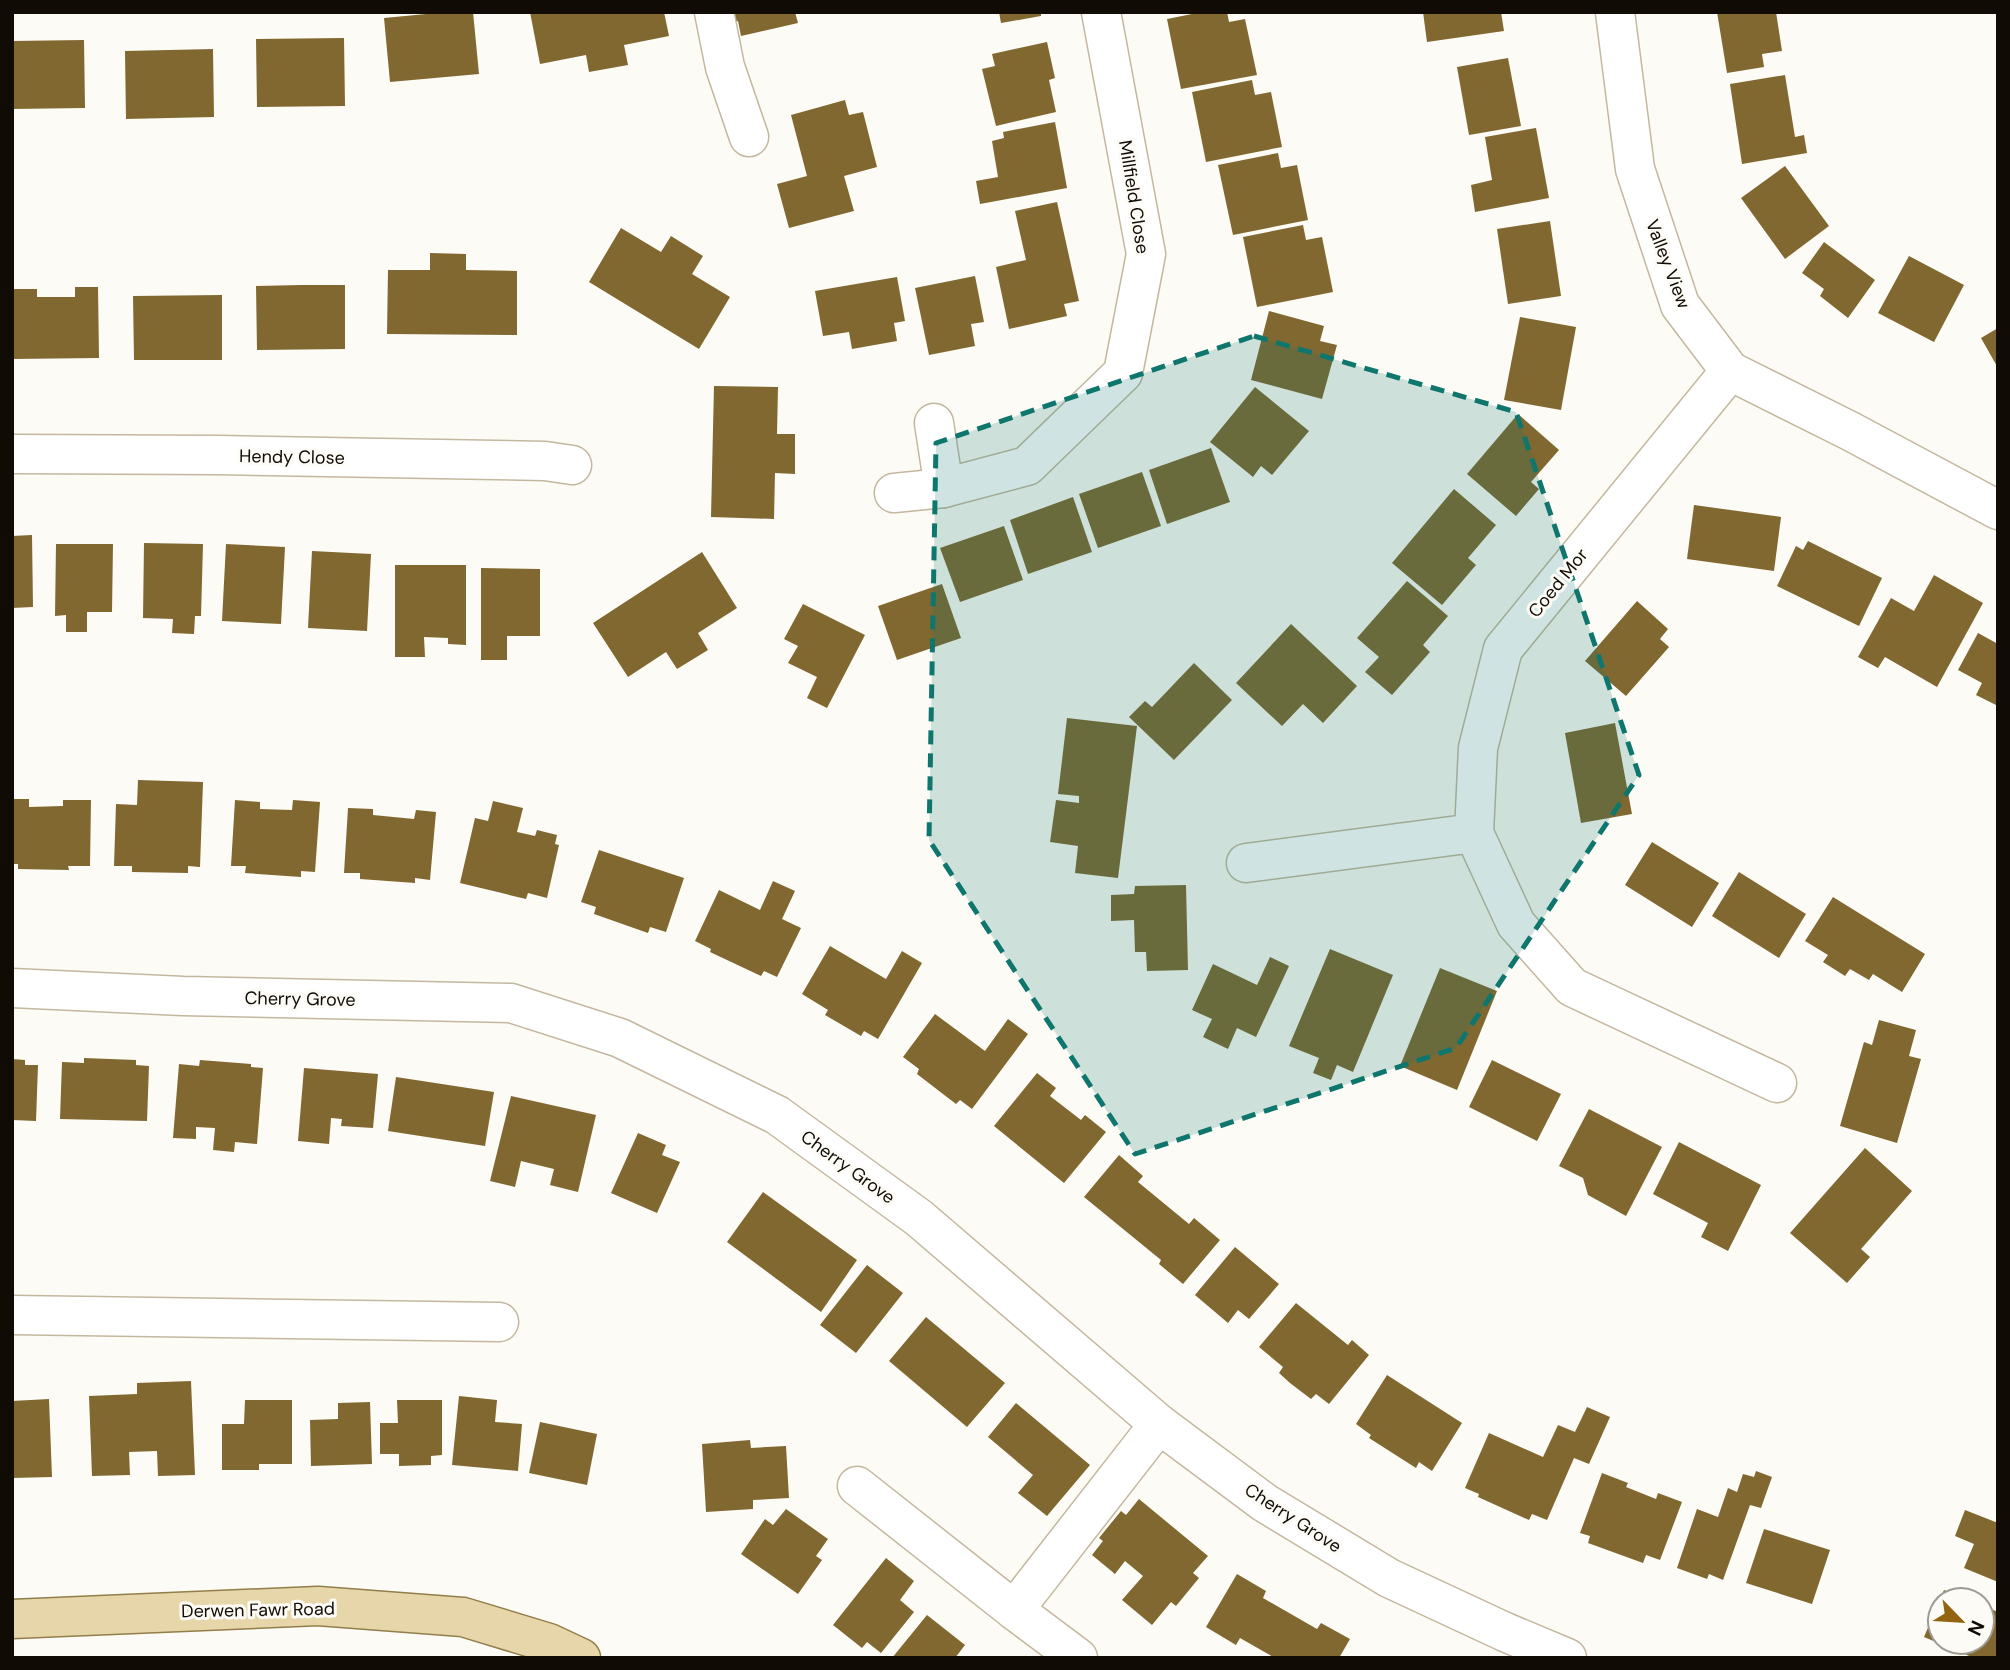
<svg xmlns="http://www.w3.org/2000/svg" width="2010" height="1670" font-family="'DM Sans',sans-serif">
  <style>
    .building { fill: #806830 }
    .lines { fill: none; stroke-linecap: round; stroke-linejoin: round }
    .minor-casing { stroke: #c3b89f; stroke-width: 41 }
    .major-casing { stroke: #917e4b; stroke-width: 41 }
    .minor { stroke: #fff; stroke-width: 38 }
    .major { stroke: #e6d6a9; stroke-width: 38 }
    .marked { fill: #0f766e; fill-opacity: 0.2; stroke: #0f766e; stroke-width: 5; stroke-dasharray: 14 9; stroke-linejoin: round }
    .labels { text-anchor: middle; stroke-width: 6; stroke-linejoin: round; paint-order: stroke }
    .street-label { font-size: 18px; fill: #100c05; stroke: #fdfbf5 }
  </style>
  <rect width="100%" height="100%" fill="#fdfbf5"/>
  <g class="building">
    <path d="M447,12H473L479,74L390,82L384,18Z"/>
    <path d="M530,12H664L669,36L624,45L628,65L589,72L586,55L540,64Z"/>
    <path d="M722,12H795L798,23L741,36L738,21L725,24Z"/>
    <path d="M999,12H1041V16L1001,23Z"/>
    <path d="M1202,12H1227L1229,22L1245,19L1257,75L1181,89L1167,19Z"/>
    <path d="M1423,12H1501L1504,31L1427,42Z"/>
    <path d="M1717,12H1776L1782,51L1762,54L1764,67L1727,73Z"/>
    <path d="M344,38L345,106L257,107L256,39Z"/>
    <path d="M84,40L85,108L12,109V41Z"/>
    <path d="M1047,42L1055,78L1049,80L1056,112L996,126L982,69L995,66L992,54Z"/>
    <path d="M213,49L214,117L126,119L125,51Z"/>
    <path d="M1508,58L1521,126L1469,135L1457,67Z"/>
    <path d="M1785,75L1795,137L1804,135L1807,153L1742,164L1730,84Z"/>
    <path d="M1252,80L1255,95L1271,92L1282,147L1206,162L1192,92Z"/>
    <path d="M845,100L849,115L863,112L877,167L844,176L854,211L789,228L777,184L807,176L791,115Z"/>
    <path d="M1055,122L1067,188L980,204L976,181L998,177L992,141L1004,138L1003,132Z"/>
    <path d="M1536,128L1549,198L1475,212L1471,185L1492,180L1485,137Z"/>
    <path d="M1278,153L1281,168L1297,165L1308,220L1233,235L1218,165Z"/>
    <path d="M1785,166L1829,226L1785,259L1741,198Z"/>
    <path d="M1057,202L1079,301L1064,304L1067,316L1009,329L996,267L1026,260L1015,211Z"/>
    <path d="M1550,221L1561,296L1508,304L1497,229Z"/>
    <path d="M1303,225L1306,240L1322,237L1333,292L1257,307L1243,237Z"/>
    <path d="M621,228L661,252L671,236L703,256L692,274L730,297L699,349L589,282Z"/>
    <path d="M1824,242L1875,280L1848,318L1820,296L1824,289L1802,273Z"/>
    <path d="M430,253L466,254V270L517,271V335L387,334L388,270H430Z"/>
    <path d="M1909,256L1964,285L1934,342L1878,313Z"/>
    <path d="M975,276L984,322L971,324L975,346L929,355L915,288Z"/>
    <path d="M897,277L905,321L894,323L897,341L852,349L849,332L823,336L815,291Z"/>
    <path d="M301,285H345V349L257,350L256,286Z"/>
    <path d="M75,287H98L99,358L12,359V289H37V297H75Z"/>
    <path d="M222,295V360H134L133,296Z"/>
    <path d="M1269,311L1324,326L1320,341L1337,345L1322,399L1251,380Z"/>
    <path d="M1520,317L1576,327L1561,410L1504,400Z"/>
    <path d="M1998,328V368L1981,338Z"/>
    <path d="M714,386L778,387L777,434H795V474L775,473L774,519L711,517Z"/>
    <path d="M1255,387L1309,431L1272,475L1261,466L1253,477L1210,442Z"/>
    <path d="M1518,414L1559,450L1531,482L1539,489L1516,516L1467,474Z"/>
    <path d="M1211,448L1230,502L1167,524L1149,470Z"/>
    <path d="M1142,472L1161,526L1098,548L1079,494Z"/>
    <path d="M1454,489L1496,525L1468,558L1476,565L1442,605L1392,563Z"/>
    <path d="M1073,497L1092,552L1028,574L1010,520Z"/>
    <path d="M1694,505L1781,517L1774,571L1687,559Z"/>
    <path d="M1004,526L1023,580L960,602L940,548Z"/>
    <path d="M32,535L33,607L12,608V536Z"/>
    <path d="M1808,541L1882,578L1859,626L1777,586L1796,546L1803,550Z"/>
    <path d="M144,543L203,544L201,616H195L194,634L172,633L173,619L143,618Z"/>
    <path d="M56,544H113L112,612H87V632H66V615L55,616Z"/>
    <path d="M226,544L285,547L281,624L222,621Z"/>
    <path d="M312,551L371,554L367,631L308,628Z"/>
    <path d="M702,552L737,608L698,633L708,650L677,669L666,652L628,677L593,623Z"/>
    <path d="M395,565H466V645L448,644V638L424,637L425,657H395Z"/>
    <path d="M481,568L540,569V636H507V660H481Z"/>
    <path d="M1934,575L1983,603L1937,687L1885,657L1878,668L1858,657L1891,598L1914,611Z"/>
    <path d="M1407,581L1448,616L1423,645L1430,652L1392,695L1365,672L1379,657L1357,638Z"/>
    <path d="M942,584L961,638L897,660L878,606Z"/>
    <path d="M1637,601L1668,629L1660,639L1669,647L1626,696L1585,661Z"/>
    <path d="M803,604L865,635L827,708L807,698L817,677L788,663L798,646L784,639Z"/>
    <path d="M1291,624L1357,686L1323,723L1303,704L1282,726L1236,683Z"/>
    <path d="M1978,633L1998,644V706L1976,695L1982,683L1958,670Z"/>
    <path d="M1194,663L1232,700L1174,760L1129,717L1145,701L1152,707Z"/>
    <path d="M1067,718L1137,726L1118,878L1075,873L1078,846L1050,842L1056,800L1079,803V796L1058,794Z"/>
    <path d="M1615,723L1632,814L1581,823L1565,733Z"/>
    <path d="M138,780L203,782L200,867L188,866V873L132,872V866H114L116,804L137,805Z"/>
    <path d="M12,799H29V807L63,806V800H91L90,866H68L69,870L18,869V864H12Z"/>
    <path d="M235,800L260,802V809L292,810L293,800L320,802L315,872L301,871V877L245,873L246,866H231Z"/>
    <path d="M493,801L523,808L517,832L535,836L537,830L557,835L555,844L559,845L547,898L528,893L526,899L460,883L475,818L488,821Z"/>
    <path d="M348,808L373,809V815L414,819L416,810L436,812L430,880L415,878V883L360,879V873H344Z"/>
    <path d="M1652,842L1719,883L1692,927L1625,885Z"/>
    <path d="M599,850L684,878L666,932L650,927L648,933L594,914L596,907L581,902Z"/>
    <path d="M1739,872L1806,914L1779,958L1712,916Z"/>
    <path d="M773,881L795,891L782,919L801,928L777,977L764,971L761,976L710,952L711,949L695,941L719,890L760,910Z"/>
    <path d="M1186,885L1188,970L1147,971L1146,952H1135L1134,920L1111,921V895L1134,894L1135,886Z"/>
    <path d="M1833,897L1925,954L1902,992L1873,974L1869,980L1850,969L1845,976L1823,962L1828,955L1805,941Z"/>
    <path d="M830,946L886,979L902,951L922,963L878,1039L864,1031L861,1036L825,1015L828,1010L802,994Z"/>
    <path d="M1330,949L1393,975L1353,1072L1337,1065L1331,1080L1313,1073L1319,1058L1289,1046Z"/>
    <path d="M1270,957L1289,966L1256,1037L1237,1028L1228,1049L1203,1037L1212,1019L1192,1010L1213,964L1257,985Z"/>
    <path d="M1440,968L1497,991L1457,1090L1400,1066Z"/>
    <path d="M935,1014L985,1051L1008,1019L1028,1034L972,1109L960,1100L956,1104L917,1074L919,1069L903,1057Z"/>
    <path d="M1879,1020L1916,1030L1909,1056L1921,1059L1897,1143L1840,1126L1864,1042L1872,1045Z"/>
    <path d="M84,1058L136,1060V1065L149,1066L147,1121L60,1119L62,1062L84,1063Z"/>
    <path d="M12,1059L25,1060V1065H38L36,1121L12,1120Z"/>
    <path d="M200,1060L251,1064V1067L263,1068L257,1144L235,1142L234,1152L213,1150L215,1128L196,1127V1139L173,1138L179,1064L199,1066Z"/>
    <path d="M1492,1060L1561,1094L1537,1141L1469,1107Z"/>
    <path d="M304,1068L378,1074L373,1128L341,1126L342,1119L331,1118L329,1144L298,1141Z"/>
    <path d="M1037,1073L1056,1088L1050,1096L1081,1120L1085,1115L1106,1132L1064,1183L994,1126Z"/>
    <path d="M396,1077L494,1092L485,1146L388,1131Z"/>
    <path d="M511,1096L596,1115L578,1192L550,1185L554,1169L521,1161L515,1187L490,1181Z"/>
    <path d="M1589,1109L1662,1147L1626,1216L1588,1195L1583,1178L1559,1166Z"/>
    <path d="M638,1133L666,1145L662,1155L680,1162L657,1213L611,1193Z"/>
    <path d="M1679,1142L1761,1185L1728,1251L1701,1237L1708,1223L1653,1194Z"/>
    <path d="M1865,1148L1912,1191L1861,1249L1870,1257L1847,1283L1790,1233Z"/>
    <path d="M1119,1155L1143,1176L1138,1182L1189,1224L1194,1218L1220,1240L1183,1284L1159,1264L1161,1260L1084,1197Z"/>
    <path d="M763,1192L857,1260L821,1312L727,1242Z"/>
    <path d="M1235,1247L1279,1284L1249,1319L1238,1310L1228,1323L1195,1295Z"/>
    <path d="M867,1265L903,1293L856,1353L820,1325Z"/>
    <path d="M1296,1303L1348,1345L1352,1340L1369,1355L1329,1404L1316,1394L1311,1399L1290,1383L1279,1373L1283,1367L1259,1347Z"/>
    <path d="M926,1317L1005,1383L967,1427L889,1361Z"/>
    <path d="M1387,1375L1462,1423L1432,1471L1419,1462L1416,1468L1369,1438L1371,1435L1356,1424Z"/>
    <path d="M191,1381L195,1475L158,1476L157,1451L129,1452L130,1475L92,1476L89,1396L137,1394V1383Z"/>
    <path d="M459,1396L497,1400L495,1422L522,1424L518,1471L452,1465Z"/>
    <path d="M49,1399L52,1477L12,1478V1401Z"/>
    <path d="M245,1400H292V1464H259V1470H222V1424H244Z"/>
    <path d="M397,1400H442V1455L431,1456V1465L399,1466V1454H380V1423H398Z"/>
    <path d="M370,1402L372,1464L311,1466L310,1420L338,1419V1403Z"/>
    <path d="M1016,1403L1090,1465L1047,1516L1018,1493L1033,1475L988,1437Z"/>
    <path d="M1587,1407L1610,1417L1589,1464L1574,1458L1547,1520L1532,1514L1529,1520L1478,1497L1479,1494L1465,1488L1489,1433L1543,1457L1558,1425L1575,1432Z"/>
    <path d="M540,1422L597,1434L587,1485L529,1473Z"/>
    <path d="M750,1440L751,1448L786,1446L789,1498L753,1500V1509L706,1512L702,1444Z"/>
    <path d="M1756,1471L1772,1477L1761,1508L1750,1505L1723,1580L1709,1574L1707,1579L1677,1568L1697,1509L1718,1517L1728,1488L1737,1492L1743,1474L1754,1477Z"/>
    <path d="M1602,1473L1628,1483L1626,1487L1656,1499L1658,1493L1682,1502L1660,1560L1646,1555L1643,1563L1588,1543L1590,1536L1580,1533Z"/>
    <path d="M1139,1499L1208,1556L1193,1573L1199,1578L1176,1606L1171,1602L1152,1625L1122,1600L1143,1576L1125,1561L1115,1574L1092,1555L1103,1541L1099,1538L1121,1511L1126,1515Z"/>
    <path d="M786,1509L828,1539L816,1556L822,1560L798,1594L741,1554L765,1519L773,1525Z"/>
    <path d="M1965,1510L1998,1523V1582L1964,1568L1974,1544L1955,1536Z"/>
    <path d="M1764,1529L1830,1550L1812,1604L1746,1583Z"/>
    <path d="M886,1558L914,1581L900,1600L914,1612L881,1653L867,1642L862,1648L833,1625Z"/>
    <path d="M1237,1574L1266,1591L1263,1598L1317,1629L1321,1623L1350,1639L1339,1658H1275L1240,1638L1236,1645L1206,1627Z"/>
    <path d="M1944,1590L1969,1600H1940V1642H1982V1605L1998,1612V1658H1974L1924,1637Z"/>
    <path d="M927,1615L965,1645L955,1658H892Z"/>
  </g>
  <g class="lines">
    <defs>
      <g id="minor">
        <path d="M714,12L725,67L749,137"/>
        <path d="M1615,12L1635,169L1680,305L1730,371L1850,431L1998,510"/>
        <path d="M1730,371L1503,649L1478,748L1474,833L1516,924L1572,987L1777,1083"/>
        <path d="M934,423L944,488"/>
        <path d="M12,454L219,455L545,461L572,465"/>
        <path d="M894,493L944,488L1027,466L1123,373L1146,254L1101,12"/>
        <path d="M1246,863L1474,833"/>
        <path d="M12,988L183,996L511,1003L620,1038L777,1115L919,1218L1159,1424L1265,1503L1389,1578L1505,1632L1567,1658"/>
        <path d="M12,1315L499,1322"/>
        <path d="M857,1486L1014,1610L1078,1658"/>
        <path d="M1014,1610L1159,1424"/>
      </g>
      <path id="major" d="M12,1619L318,1606L463,1617L549,1643L581,1658"/>
    </defs>
    <use href="#minor" class="minor-casing"/>
    <use href="#major" class="major-casing"/>
    <use href="#minor" class="minor"/>
    <use href="#major" class="major"/>
  </g>
  <path class="marked" d="M1254,336L1516,412L1639,775L1456,1048L1135,1154L929,840L936,443Z"/>
  <g class="labels">
    <g class="street-label">
      <text transform="translate(1134 197) rotate(81)" y="6">Millfield Close</text>
      <text transform="translate(1668 264) rotate(69)" y="6">Valley View</text>
      <text transform="translate(292 457) rotate(1)" y="6">Hendy Close</text>
      <text transform="translate(1558 583) rotate(-51)" y="6">Coed Mor</text>
      <text transform="translate(300 999) rotate(1)" y="6">Cherry Grove</text>
      <text transform="translate(848 1167) rotate(36)" y="6">Cherry Grove</text>
      <text transform="translate(1293 1518) rotate(33)" y="6">Cherry Grove</text>
      <text transform="translate(258 1610) rotate(-1)" y="6">Derwen Fawr Road</text>
    </g>
  </g>
  <rect width="2010" height="1670" fill="none" stroke="#100c05" stroke-width="28"/>
  <g transform="translate(1961 1621) rotate(115)"><circle r="33" fill="#fdfbf5" stroke="#9e9b95" stroke-width="2"/>
  <path d="M0-5L12 26L0 18L-12 26Z" fill="#926310"/>
  <text y="-10" font-size="19" font-weight="bold" text-anchor="middle" fill="#100c05">N</text>
  </g>
</svg>
